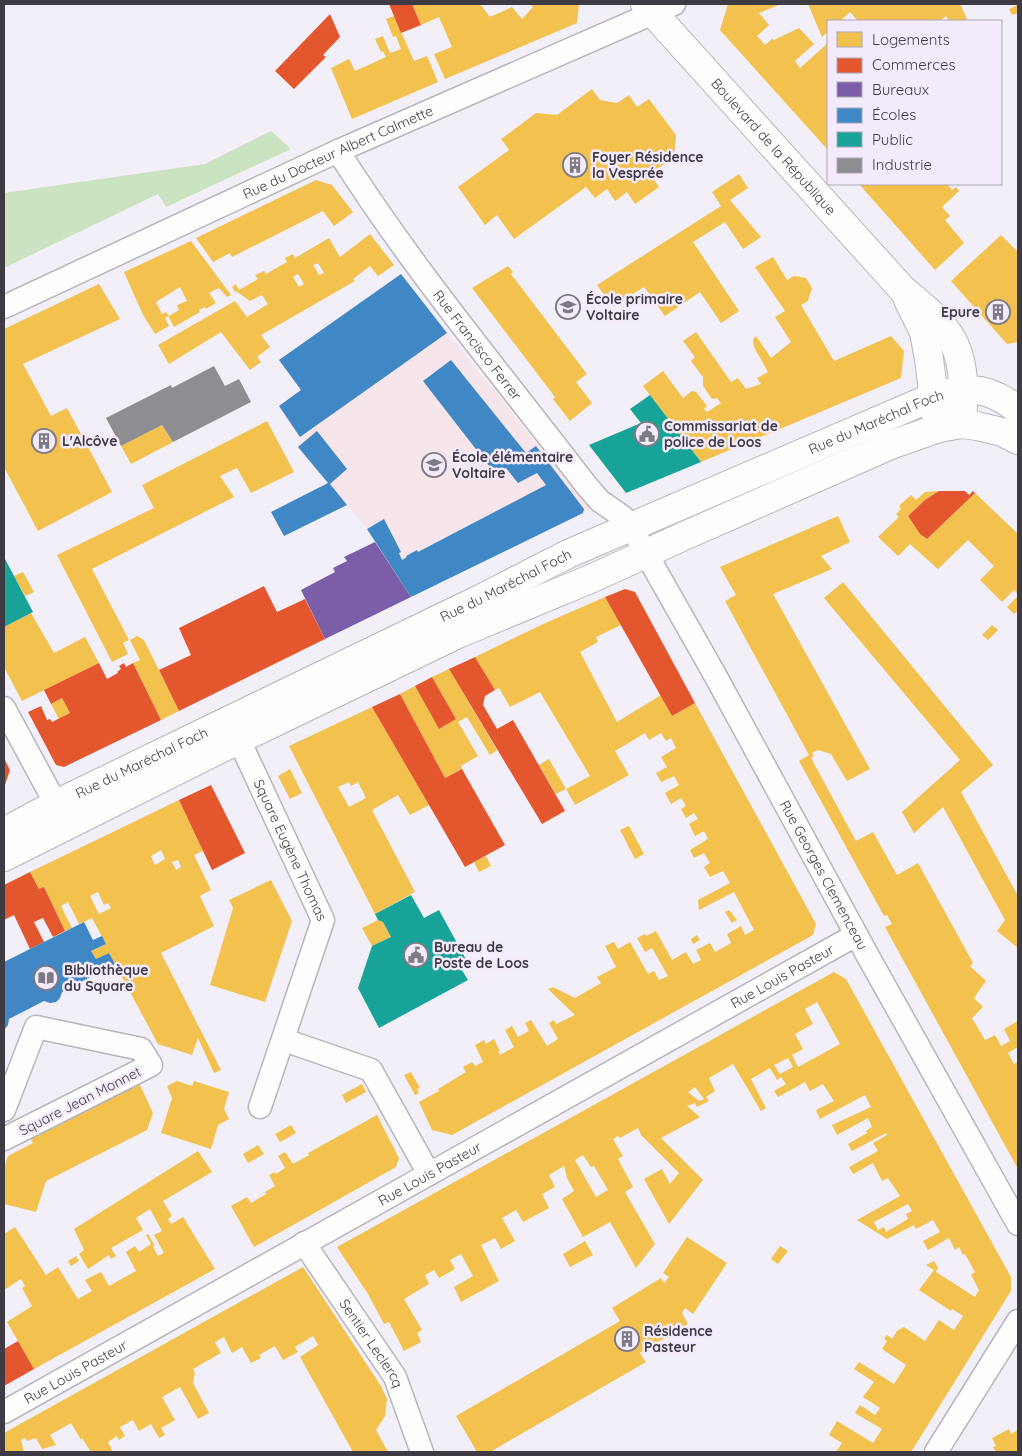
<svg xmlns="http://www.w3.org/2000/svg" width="1022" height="1456" font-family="Quicksand,sans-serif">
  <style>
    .education { fill: #f6e5eb }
    .green { fill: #cbe3c0 }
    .homes { fill: #f2c14e; fill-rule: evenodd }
    .shops { fill: #e4572e }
    .offices { fill: #7b5ea7 }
    .schools { fill: #3f88c5 }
    .public { fill: #17a398 }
    .industry { fill: #8d8d92 }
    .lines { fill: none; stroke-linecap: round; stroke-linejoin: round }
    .street-casing { stroke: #b8b4bd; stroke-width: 25 }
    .secondary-casing { stroke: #b8b4bd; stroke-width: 30 }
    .street { stroke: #fdfdfe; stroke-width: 22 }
    .secondary { stroke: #fdfdfe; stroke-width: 28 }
    .labels { text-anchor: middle; stroke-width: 5; stroke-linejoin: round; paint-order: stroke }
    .street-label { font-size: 14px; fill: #3f3b44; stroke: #f3ebfc }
    .poi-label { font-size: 14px; font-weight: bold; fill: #3f3b44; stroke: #f3ebfc; text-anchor: start }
  </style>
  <rect width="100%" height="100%" fill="#f3eff8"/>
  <path class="education" d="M424,304L590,509L411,597L367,529L298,447L303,442L279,406Z"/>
  <path class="green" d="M271,131L291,149L166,207L158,194L4,268V193L205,164Z"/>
  <g class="homes">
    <path d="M412,4H480L490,17L512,7L522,19L533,7L530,4H579L577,23L445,79L434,54L452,47L439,17L421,25Z"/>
    <path d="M728,4H781L759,13L769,25L757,36L765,45L772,39L774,40L799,28L814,44L795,61L800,68L828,43V150L720,30Z"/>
    <path d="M808,4H960L968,21H949L946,16L940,21H858L850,12L840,21H828V32L822,37Z"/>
    <path d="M1018,5V13L1012,15L1009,9Z"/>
    <path d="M394,16L414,61L427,56L438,82L352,119L331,68L349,59L355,71L386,57L383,51L381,52L375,39L383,36L390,53L401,49L396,36L393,37L386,19Z"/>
    <path d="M592,89L600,100L617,103L629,95L637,107L649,99L676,135L674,157L650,174L659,187L635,204L627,192L615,201L607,189L595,198L586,187L514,239L497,215L485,225L458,187L509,150L501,139L512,131L536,113L557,115Z"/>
    <path d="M739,174L748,188L730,200L761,237L743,249L725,222L693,242L739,311L721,323L700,292L665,316L644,287L613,307L597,285L721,206L712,192Z"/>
    <path d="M316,180L332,185L353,212L334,226L323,211L232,257L230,253L213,262L196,238Z"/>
    <path d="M859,184H947L952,190L956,187L959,191L942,207L950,216L945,220L964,243L935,270Z"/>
    <path d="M370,234L394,265L378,276L370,266L353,279L355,281L261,335L270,347L257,357L261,362L250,370L221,332L169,364L158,345L235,301L247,317L268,304L262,295L250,301L236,291L235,292L232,287L236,284L239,290L258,279L255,275L264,271L266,274L287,262L285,258L293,254L295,258L329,238L340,257ZM318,263L324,273L319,275L313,265ZM298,274L304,284L299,287L293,277Z"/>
    <path d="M1001,235L1018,252V342L1007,344L951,281Z"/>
    <path d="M191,241L231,295L227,297L219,288L209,293L216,303L206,309L205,307L199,310L200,312L174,327L168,316L165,318L169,326L155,334L143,315L124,272ZM180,287L187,301L177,305L179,310L169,316L166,312L162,314L156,302Z"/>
    <path d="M773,257L787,280L794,276L806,278L812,288L808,301L801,305L834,361L891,336L904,351L901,378L701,462L643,386L663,371L683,398L692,391L696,392L707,406L704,409L707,412L721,403L717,398L712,399L703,386V377L691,361L695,357L683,341L696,332L731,382L738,378L746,389L761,384L757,378L768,372L754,347L753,339L756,336L771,358L791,342L775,317L785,311L755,267Z"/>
    <path d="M508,266L513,272L511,274L587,374L576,382L592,403L570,421L553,399L555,397L472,288Z"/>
    <path d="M99,284L120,319L23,364L51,416L67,408L112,492L38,531L4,467V329Z"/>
    <path d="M267,421L294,472L251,493L237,468L220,476L234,497L92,569L129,640L123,643L128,654L112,662L57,555L154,508L142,485Z"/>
    <path d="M162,425L173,442L131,464L121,446Z"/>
    <path d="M939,491L925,500L908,516L920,534L927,539L975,493L1018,534V594L1014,590L1002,602L980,580L994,566L968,540L938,569L910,544L898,556L878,537L899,517L896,514L901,509L899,506L911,495L916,500L925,492Z"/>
    <path d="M838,516L850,542L821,556L832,569L773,594L870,769L847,781L831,754L818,750L812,753L814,756L811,758L856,841L873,832L897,875L918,863L973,963L970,966L986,981L974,998L983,1007L972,1018L985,1040L995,1035L1001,1046L1010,1041L1004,1029L1018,1021V1047L1008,1053L1014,1064L1018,1062V1169L885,927L892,924L887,915L884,916L799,761L809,755L725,601L736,595L720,567Z"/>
    <path d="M23,572L34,592L25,596L14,576Z"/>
    <path d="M843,582L993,765L961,792L1018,896V948L997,931L1005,920L943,807L914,833L902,812L960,760L824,598Z"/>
    <path d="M1018,596V611L1014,614L1007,607Z"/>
    <path d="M605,597L621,625L596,637L598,642L580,652L617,722L661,695L672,716L695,703L816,924L813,935L452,1135L432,1130L419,1102L439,1091L438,1089L466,1072L463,1067L472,1062L475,1066L483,1062L475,1045L484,1040L486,1044L494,1039L500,1051L498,1052L500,1055L514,1047L505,1030L512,1026L518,1037L529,1031L525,1023L531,1020L547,1046L558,1039L549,1023L554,1020L556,1024L575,1015L548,989L553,987L575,998L601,983L597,977L616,967L605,946L614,942L618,949L630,942L648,974L654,971L659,980L668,976L652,948L645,952L637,938L645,934L646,936L656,931L672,960L686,952L693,964L701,960L696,950L710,943L715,952L731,943L727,934L741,926L745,935L754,930L734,892L699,910L698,900L730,883L723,871L710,877L704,867L710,863L704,853L694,858L690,850L708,839L704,831L695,836L689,824L698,819L694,813L686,818L681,809L686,806L681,798L671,804L665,793L679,785L674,776L661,782L656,773L667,767L661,757L676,748L671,738L666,741L661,733L649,740L645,733L615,751L629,775L575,805L566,789L590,776L540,692L510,707L499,688L495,690L475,657L541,625Z"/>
    <path d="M31,613L54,653L85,637L99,663L22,701L4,667V627Z"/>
    <path d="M992,625L998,630L988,640L982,635Z"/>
    <path d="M137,636L144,640L179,711L161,720L133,663L140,660L130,640Z"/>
    <path d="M449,669L497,750L490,755L467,717L458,722L478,756L461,766L462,769L445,778L400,694L415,686L439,729L456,719L432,677Z"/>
    <path d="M62,698L70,713L59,719L51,704Z"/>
    <path d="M372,707L429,805L410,815L398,795L372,810L415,892L375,914L289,746ZM349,782L351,786L358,782L366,798L349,807L338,787Z"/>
    <path d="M549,759L566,789L556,794L539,765Z"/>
    <path d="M290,769L302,793L290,799L278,776Z"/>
    <path d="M179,800L203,851L194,855L211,890L200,896L214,926L161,953L221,1070L214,1073L198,1038L192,1055L158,1044L109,953L96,959L91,951L106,944L92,918L79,924L68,902L61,906L72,928L65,931L44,887L39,889L30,872ZM161,850L165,859L155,865L151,856ZM178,860L181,867L176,870L172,862ZM98,892L104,905L108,903L111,908L99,914L90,896Z"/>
    <path d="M629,826L644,854L635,859L620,830Z"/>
    <path d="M486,856L491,866L479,872L474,862Z"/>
    <path d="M271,880L292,921L265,1002L210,985L233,908L229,900Z"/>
    <path d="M729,910L737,920L732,923L725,912Z"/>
    <path d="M378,920L383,922L391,937L372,946L362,928Z"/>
    <path d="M697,935L700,940L693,944L691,939Z"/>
    <path d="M834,972L846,979L1011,1277V1291L911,1452H836L842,1443L829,1435L837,1421L873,1443L882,1429L855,1413L860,1405L875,1415L880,1408L863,1397L874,1382L854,1369L859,1362L894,1384L906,1365L882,1349L887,1341L884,1339L887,1335L892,1339L897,1331L904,1327L925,1341L939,1320L954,1330L963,1316L952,1309L951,1311L919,1290L934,1270L926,1265L934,1261L938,1268L936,1272L975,1297L979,1290L971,1275L975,1272L965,1254L963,1255L959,1247L955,1250L949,1238L928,1250L923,1241L940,1232L933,1220L916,1229L914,1225L887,1239L857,1220L900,1196L888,1178L882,1181L873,1163L853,1174L849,1167L878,1151L873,1143L887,1135L886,1133L852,1151L848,1144L867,1133L866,1131L872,1127L868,1118L837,1135L832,1125L871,1107L865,1095L820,1119L816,1110L834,1101L823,1084L810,1091L805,1082L778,1097L774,1091L786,1084L781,1077L777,1080L770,1068L751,1079L766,1108L761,1111L733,1064L709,1078L715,1091L706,1097L709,1101L697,1107L695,1103L687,1106L700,1117L661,1138L703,1180L669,1224L644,1179L662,1169L670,1184L679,1173L641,1135L638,1128L620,1138L618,1136L613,1139L623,1156L618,1159L633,1187L625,1192L655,1244L636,1268L610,1222L583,1237L562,1199L574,1191L567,1178L564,1166L549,1175L555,1187L542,1194L549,1208L523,1222L516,1210L502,1218L515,1241L501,1249L495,1238L481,1245L499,1281L461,1302L454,1287L473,1276L461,1254L450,1260L455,1269L439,1278L434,1270L425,1275L429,1284L404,1299L422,1330L417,1333L421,1342L404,1351L389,1322L384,1324L368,1294L337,1247ZM817,1002L840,1044L798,1067L792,1055L803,1049L795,1034L813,1024L805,1009ZM788,1058L793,1067L780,1074L774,1065ZM695,1087L704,1099L699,1101L688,1092ZM583,1155L591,1167L594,1166L608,1190L596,1197L575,1160ZM908,1204L912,1211L906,1214L908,1219L886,1232L884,1227L878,1230L874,1222Z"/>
    <path d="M411,1072L420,1088L417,1089L419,1093L415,1095L404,1075Z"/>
    <path d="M177,1081L192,1086L194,1081L229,1092L224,1109L229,1119L218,1125L211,1149L161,1133L172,1098L167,1086Z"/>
    <path d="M139,1083L153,1113L147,1130L46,1181L36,1212L4,1204V1169L8,1156L33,1143L30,1138Z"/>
    <path d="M362,1084L366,1092L346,1103L342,1095Z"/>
    <path d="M377,1115L399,1158L396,1167L254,1247L231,1206L247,1197L251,1203L266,1194L265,1192L275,1186L269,1175L275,1172L276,1174L285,1168L278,1156L285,1152L293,1164L309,1155L308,1153Z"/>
    <path d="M291,1125L296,1133L280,1142L275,1134Z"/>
    <path d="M258,1145L264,1154L248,1163L243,1154Z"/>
    <path d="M198,1151L212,1172L163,1201L172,1216L168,1219L171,1224L183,1217L215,1269L34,1369L7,1322L32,1306L22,1288L25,1286L21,1279L4,1290V1234L15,1227L46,1275L58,1267L78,1299L92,1291L85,1280L101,1272L109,1286L136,1271L126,1252L135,1246L139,1252L151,1244L146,1235L148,1234L155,1246L153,1247L158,1256L164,1253L154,1235L162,1231L150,1209L136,1218L143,1230L111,1248L116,1256L111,1259L109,1255L88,1269L79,1254L84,1250L74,1229Z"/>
    <path d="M687,1237L727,1263L693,1314L685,1308L682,1313L688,1324L640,1353L646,1362L490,1452H477L456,1416L620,1321L612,1308L661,1278L664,1283L669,1277L663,1273Z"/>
    <path d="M585,1241L593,1255L570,1267L563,1254Z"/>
    <path d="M780,1246L788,1251L778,1264L771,1259Z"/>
    <path d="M76,1256L79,1261L71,1266L68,1261Z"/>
    <path d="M303,1267L381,1386L387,1399L385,1416L376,1430L388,1452H353L300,1357L318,1345L313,1336L295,1347L298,1352L283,1360L275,1346L259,1355L261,1358L251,1363L242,1347L232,1353L224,1337L215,1342L221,1353L193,1369L195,1373L193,1383L209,1413L198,1419L180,1387L162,1397L175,1420L161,1428L165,1435L159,1438L151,1424L139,1431L133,1420L120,1427L125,1436L119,1440L117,1436L108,1442L113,1452H91L82,1438L81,1440L71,1423L50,1435L56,1445L42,1449L36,1438L27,1441L25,1438L21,1440L24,1452H4V1433Z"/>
    <path d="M1009,1429L1011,1434L1018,1430V1452H996L993,1447L996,1446L992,1438Z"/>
  </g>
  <g class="shops">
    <path d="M389,4H412L421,25L401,33Z"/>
    <path d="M330,14L340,37L323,55L326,57L294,89L275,71Z"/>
    <path d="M939,491H965L969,495L973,491L975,493L927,539L920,534L908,516L925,500Z"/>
    <path d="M264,586L277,612L305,599L325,639L179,711L159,670L191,655L179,628Z"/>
    <path d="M625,589L635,592L695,703L672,716L605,597Z"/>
    <path d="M475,657L495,690L485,696L483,705L497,729L513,720L565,811L542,824L449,669Z"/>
    <path d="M99,663L107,679L118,673L117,672L121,669L119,666L124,663L126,667L133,663L161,720L64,767L56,765L28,712L41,706L47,720L50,719L52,722L70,713L62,698L51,704L44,690Z"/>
    <path d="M432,677L456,719L439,729L415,686Z"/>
    <path d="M400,694L445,778L462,769L505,845L465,867L372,707Z"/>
    <path d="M4,758L10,770L4,788Z"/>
    <path d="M211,785L245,853L212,870L179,800Z"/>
    <path d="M30,872L39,889L44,887L65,931L53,937L43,918L34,922L44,942L30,949L14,915L4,920V885Z"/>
    <path d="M18,1341L34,1369L4,1386V1349Z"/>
  </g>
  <path class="offices" d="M375,542L411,597L325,639L301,590L335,572L333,568L347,561L344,557Z"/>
  <g class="schools">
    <path d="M401,274L447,333L300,437L279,406L301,390L279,360Z"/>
    <path d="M451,360L526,453L536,446L584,509L583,513L411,597L367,529L384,519L401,552L399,553L402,560L407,557L406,556L417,550L418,552L546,485L537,473L518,483L506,468L496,475L423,381Z"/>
    <path d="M317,431L347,469L330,484L347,505L284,536L271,512L328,483L298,447Z"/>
    <path d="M84,922L93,940L102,936L106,944L91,951L96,959L109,953L115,964L62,992L60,998L56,1002L50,1003L44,1001L9,1019L8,1025L4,1030V962Z"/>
  </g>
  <g class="public">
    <path d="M650,395L701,462L626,493L589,445L641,423L630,409Z"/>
    <path d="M4,557L33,612L4,627Z"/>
    <path d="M411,895L424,918L439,910L468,963L460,967L468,980L379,1028L358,988L372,946L391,937L383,922L378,920L375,914Z"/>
  </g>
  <path class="industry" d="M214,366L225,386L239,379L251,402L173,442L162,425L121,446L106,418L171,385L172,388Z"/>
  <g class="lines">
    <defs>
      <g id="street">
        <path id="s1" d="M338,151C412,268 502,375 586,485L600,501L623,517L631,527L715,675L869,958L1018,1224"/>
        <path id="s2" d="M4,307L338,151L674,4"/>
        <path d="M4,708L64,819"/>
        <path id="s3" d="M232,725L323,920L260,1107"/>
        <path d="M284,1040L371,1070L429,1174"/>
        <path d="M4,1110L36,1027L141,1049L151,1065L4,1139"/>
        <path id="s4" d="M304,1243L395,1377L422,1452"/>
        <path id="s5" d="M4,1412L856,935"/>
        <path d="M936,1452L1018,1321"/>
      </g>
      <g id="secondary">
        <path id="s6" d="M645,4L903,290C950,328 966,344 963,408"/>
        <path d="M908,300L924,332L929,359L936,415"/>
        <path id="s7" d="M4,832L56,804L482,598L568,554L921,402C960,387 984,382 1018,410"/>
        <path d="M4,857L240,739L458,634L595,577L684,536L893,444L939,428L962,424L977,426L1002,432L1018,440"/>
      </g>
    </defs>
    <use href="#street" class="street-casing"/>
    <use href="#secondary" class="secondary-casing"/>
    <use href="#street" class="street"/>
    <use href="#secondary" class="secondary"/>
  </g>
  <defs>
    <symbol id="building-ring" viewBox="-11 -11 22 22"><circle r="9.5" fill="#f3ebfc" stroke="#7e7a83" stroke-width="1.5"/><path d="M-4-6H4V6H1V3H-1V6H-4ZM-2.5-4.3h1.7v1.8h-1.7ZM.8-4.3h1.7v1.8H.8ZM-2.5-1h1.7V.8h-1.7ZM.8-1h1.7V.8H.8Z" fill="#7e7a83"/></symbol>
    <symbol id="school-ring" viewBox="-11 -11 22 22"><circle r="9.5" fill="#f3ebfc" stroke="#7e7a83" stroke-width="1.5"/><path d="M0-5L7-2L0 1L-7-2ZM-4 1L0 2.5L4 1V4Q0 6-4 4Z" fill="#7e7a83"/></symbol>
    <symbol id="civic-ring" viewBox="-11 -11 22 22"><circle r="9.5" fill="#f3ebfc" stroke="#7e7a83" stroke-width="1.5"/><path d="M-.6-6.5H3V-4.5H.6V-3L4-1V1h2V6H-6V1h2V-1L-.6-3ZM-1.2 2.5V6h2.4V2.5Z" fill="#7e7a83"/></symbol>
    <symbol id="library-ring" viewBox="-11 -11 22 22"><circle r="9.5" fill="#f3ebfc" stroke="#7e7a83" stroke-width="1.5"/><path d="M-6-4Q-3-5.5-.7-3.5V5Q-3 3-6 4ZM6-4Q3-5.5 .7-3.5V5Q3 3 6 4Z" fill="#7e7a83"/></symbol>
  </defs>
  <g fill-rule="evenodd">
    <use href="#building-ring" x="561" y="151" width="28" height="28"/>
    <use href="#school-ring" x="554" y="293" width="28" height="28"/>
    <use href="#building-ring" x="984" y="298" width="28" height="28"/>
    <use href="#civic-ring" x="633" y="420" width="28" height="28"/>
    <use href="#building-ring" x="30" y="427" width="28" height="28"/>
    <use href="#school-ring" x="420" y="451" width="28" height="28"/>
    <use href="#civic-ring" x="402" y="941" width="28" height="28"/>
    <use href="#library-ring" x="32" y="964" width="28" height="28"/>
    <use href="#building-ring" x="613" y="1325" width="28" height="28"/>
  </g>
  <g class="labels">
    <g class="street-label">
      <text dy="5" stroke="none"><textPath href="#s6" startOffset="192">Boulevard de la République</textPath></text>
      <text dy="5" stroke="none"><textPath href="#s2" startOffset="368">Rue du Docteur Albert Calmette</textPath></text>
      <text dy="5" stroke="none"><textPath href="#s1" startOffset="239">Rue Francisco Ferrer</textPath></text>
      <text dy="5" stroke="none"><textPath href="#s7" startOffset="964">Rue du Maréchal Foch</textPath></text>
      <text dy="5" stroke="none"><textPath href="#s7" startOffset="559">Rue du Maréchal Foch</textPath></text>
      <text dy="5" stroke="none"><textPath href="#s7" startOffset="154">Rue du Maréchal Foch</textPath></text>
      <text dy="5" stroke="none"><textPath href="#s3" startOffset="138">Square Eugène Thomas</textPath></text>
      <text dy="5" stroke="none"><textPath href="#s1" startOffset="876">Rue Georges Clemenceau</textPath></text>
      <text dy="5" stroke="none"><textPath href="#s5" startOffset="892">Rue Louis Pasteur</textPath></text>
      <text transform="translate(80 1101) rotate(-27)" y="5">Square Jean Monnet</text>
      <text dy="5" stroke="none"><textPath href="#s5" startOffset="488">Rue Louis Pasteur</textPath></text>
      <text dy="5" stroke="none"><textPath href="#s4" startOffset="121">Sentier Leclercq</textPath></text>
      <text dy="5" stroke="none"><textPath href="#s5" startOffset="82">Rue Louis Pasteur</textPath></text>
    </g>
    <g class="poi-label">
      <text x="592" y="162">Foyer Résidence<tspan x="592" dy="16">la Vesprée</tspan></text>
      <text x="586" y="304">École primaire<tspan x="586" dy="16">Voltaire</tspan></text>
      <text x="980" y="317" text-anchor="end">Epure</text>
      <text x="664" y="431">Commissariat de<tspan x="664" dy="16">police de Loos</tspan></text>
      <text x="62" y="446">L'Alcôve</text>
      <text x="452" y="462">École élémentaire<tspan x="452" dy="16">Voltaire</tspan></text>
      <text x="434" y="952">Bureau de<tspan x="434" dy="16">Poste de Loos</tspan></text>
      <text x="64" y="975">Bibliothèque<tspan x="64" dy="16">du Square</tspan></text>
      <text x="644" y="1336">Résidence<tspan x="644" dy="16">Pasteur</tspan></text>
    </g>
  </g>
  <rect width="1022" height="1456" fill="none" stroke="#3f3b44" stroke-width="10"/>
  <rect x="827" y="20" width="175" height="165" fill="#f3ebfc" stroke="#aba5b2"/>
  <rect x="837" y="32" width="25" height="15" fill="#f2c14e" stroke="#aba5b2"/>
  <text x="872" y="45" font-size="15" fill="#3f3b44">Logements</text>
  <rect x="837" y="58" width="25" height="15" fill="#e4572e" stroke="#aba5b2"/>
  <text x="872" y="70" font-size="15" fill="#3f3b44">Commerces</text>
  <rect x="837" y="82" width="25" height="15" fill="#7b5ea7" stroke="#aba5b2"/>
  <text x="872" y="95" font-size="15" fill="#3f3b44">Bureaux</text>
  <rect x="837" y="108" width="25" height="15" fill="#3f88c5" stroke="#aba5b2"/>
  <text x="872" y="120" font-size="15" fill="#3f3b44">Écoles</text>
  <rect x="837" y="132" width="25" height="15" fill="#17a398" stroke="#aba5b2"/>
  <text x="872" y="145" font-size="15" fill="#3f3b44">Public</text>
  <rect x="837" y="158" width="25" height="15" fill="#8d8d92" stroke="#aba5b2"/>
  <text x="872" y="170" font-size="15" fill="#3f3b44">Industrie</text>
</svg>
